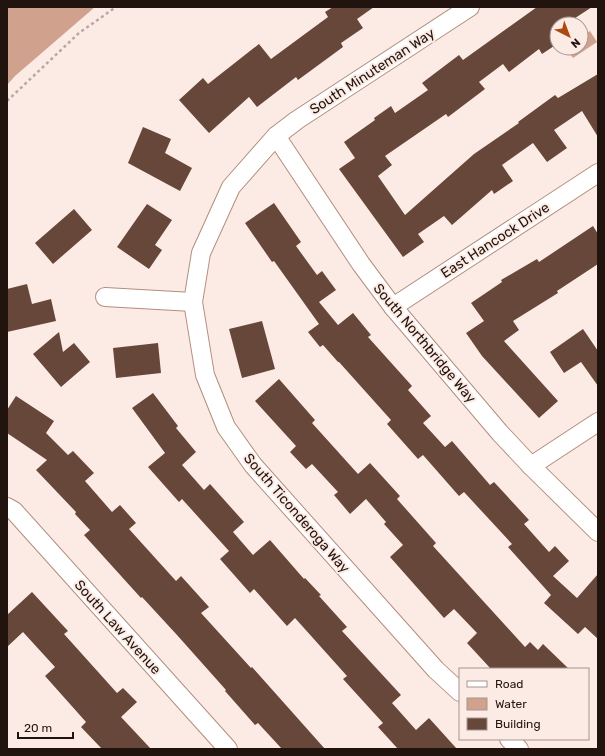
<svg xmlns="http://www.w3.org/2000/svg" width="605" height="756" font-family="Rubik,sans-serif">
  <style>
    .water { fill: #d0a28e }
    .building { fill: #674739 }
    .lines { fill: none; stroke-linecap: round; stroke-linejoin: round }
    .minor-casing { stroke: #b28e7e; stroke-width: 20 }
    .path { stroke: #b7a8a2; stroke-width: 2.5; stroke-dasharray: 3 3; stroke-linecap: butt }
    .minor { stroke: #fff; stroke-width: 18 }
    .labels { text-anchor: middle; stroke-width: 4; stroke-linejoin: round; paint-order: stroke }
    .street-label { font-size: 14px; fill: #21140e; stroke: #fcebe5 }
  </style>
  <rect width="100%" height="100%" fill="#fcebe5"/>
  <g class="water">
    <path d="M7,7H95L15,76L7,85Z"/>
    <path d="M590,31L597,42L573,58L566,48H581V37Z"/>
  </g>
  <g class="building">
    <path d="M333,7H374L357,19L363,28L341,43L343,47L298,80L296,77L257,107L249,97L209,133L179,100L203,78L208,84L259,44L271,59L328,17L325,12Z"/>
    <path d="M537,7H592L566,24H557V44L542,54L539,49L509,72L503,64L479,82L485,89L448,117L446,114L385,156L392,165L378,176L405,215L474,154L519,123L518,122L555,95L558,98L598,74V137L582,111L554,130L567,148L547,162L533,143L502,165L513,181L494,194L492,190L452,225L444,216L418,234L424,242L403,257L339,169L355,158L344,142L375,120L374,118L391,106L395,113L428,90L422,83L459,55L463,60Z"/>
    <path d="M143,127L171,139L165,153L192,168L180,191L128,163Z"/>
    <path d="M274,203L301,242L296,246L317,275L322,271L336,290L319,302L338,325L353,313L371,335L368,337L412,386L408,390L431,416L423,423L445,447L452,441L490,485L494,482L529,520L524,524L549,552L555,546L569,561L553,576L577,598L598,574V639L585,627L578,634L544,603L551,595L508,547L512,544L464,492L459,496L423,455L418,459L387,424L391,420L339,362H338L323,345L320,347L308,332L319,324L274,261L272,262L245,223Z"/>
    <path d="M147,204L172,220L155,245L162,250L149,269L117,247Z"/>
    <path d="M74,209L92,230L53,264L35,243Z"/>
    <path d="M593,226L598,234V264L557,291L558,293L513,321L519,330L504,341L558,401L539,418L482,356L466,333L484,321L471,303L502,282L501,280L537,259L539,262Z"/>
    <path d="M27,284L32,304L51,299L56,321L7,332V289Z"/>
    <path d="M262,321L275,369L242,378L229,329Z"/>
    <path d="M583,329L598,351V386L581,362L564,373L550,352Z"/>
    <path d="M59,332L63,352L74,343L90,362L61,387L33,354Z"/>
    <path d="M158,343L161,373L116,378L113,348Z"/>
    <path d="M279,379L315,420L312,423L358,474L370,463L400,496L397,499L436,543L433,546L525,647L530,642L538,650L543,644L569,669H491L467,643L477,633L454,609L444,618L390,557L403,545L384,524L386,522L366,499L350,514L334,495L338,492L312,464L306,469L290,452L296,446L255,401Z"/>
    <path d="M153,393L178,426L176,428L196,452L182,465L204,490L210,484L244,522L233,532L253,555L270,540L304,579L305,578L321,595L319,596L347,627L342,631L401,695L392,703L416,730L429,718L457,749H398L378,727L383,723L343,679L347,676L295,618L287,626L254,589L250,593L220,559L229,551L182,499L179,502L148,467L165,453L132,408Z"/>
    <path d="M16,396L54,421L46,433L68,455L73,451L94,473L85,481L112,512L120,505L136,523L129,529L176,581L181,576L209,607L201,613L251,668L252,667L325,749H282L258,723L255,725L225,691L226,690L177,635L142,597L141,598L84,535L90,530L75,514L76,512L36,470L47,460L7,433V410Z"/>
    <path d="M32,592L68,631L64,634L117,693L123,688L137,702L121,717L151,749H102L81,727L86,722L45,676L55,667L23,632L7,647V615Z"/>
  </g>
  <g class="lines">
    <defs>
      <g id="minor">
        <path d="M276,136L361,264L393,307L500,433L531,466L598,532"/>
        <path d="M105,297L193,302"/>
        <path d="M393,307L598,173"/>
        <path d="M531,466L598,422"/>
        <path d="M7,507L14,511L228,749"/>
        <path d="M460,692L436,670L253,465L226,427L205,375L193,302L201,253L231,187L276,136L297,120L470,7"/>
        <path d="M509,739L519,749"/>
      </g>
    </defs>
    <use href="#minor" class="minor-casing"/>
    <path class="path" d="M7,101L79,33L116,7"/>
    <use href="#minor" class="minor"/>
  </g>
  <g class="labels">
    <g class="street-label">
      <text transform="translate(372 71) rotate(-33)" y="5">South Minuteman Way</text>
      <text transform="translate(495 240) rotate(-33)" y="5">East Hancock Drive</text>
      <text transform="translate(425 343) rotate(50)" y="5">South Northbridge Way</text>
      <text transform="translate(297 513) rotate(49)" y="5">South Ticonderoga Way</text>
      <text transform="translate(118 627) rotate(48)" y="5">South Law Avenue</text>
    </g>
  </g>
  <rect width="605" height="756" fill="none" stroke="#21140e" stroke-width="16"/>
  <rect x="459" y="668" width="130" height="72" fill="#fcebe5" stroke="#a4958f"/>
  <rect x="467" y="681" width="20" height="6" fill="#ffffff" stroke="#a4958f"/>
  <text x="495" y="688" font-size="12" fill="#21140e">Road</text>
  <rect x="467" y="698" width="20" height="12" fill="#d0a28e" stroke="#a4958f"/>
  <text x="495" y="708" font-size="12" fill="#21140e">Water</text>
  <rect x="467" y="718" width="20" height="12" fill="#674739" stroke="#a4958f"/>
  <text x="495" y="728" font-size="12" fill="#21140e">Building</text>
  <g transform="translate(569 36) rotate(138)"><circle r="19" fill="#fcebe5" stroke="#a4958f"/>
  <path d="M0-3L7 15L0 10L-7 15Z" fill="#ac4911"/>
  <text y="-6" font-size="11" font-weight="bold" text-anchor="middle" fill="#21140e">N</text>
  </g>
  <path d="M18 732v6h55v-6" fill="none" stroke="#21140e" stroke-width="2"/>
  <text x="24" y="732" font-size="12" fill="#21140e" stroke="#fcebe5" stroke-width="3" paint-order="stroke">20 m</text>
</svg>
